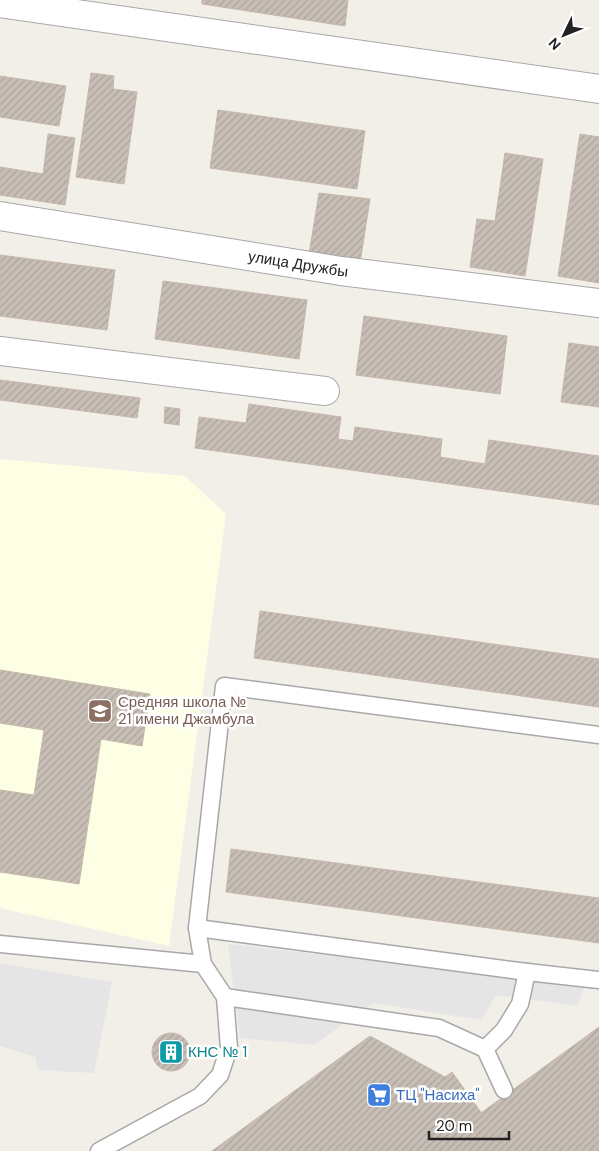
<svg xmlns="http://www.w3.org/2000/svg" width="599" height="1151" font-family="'DM Sans',sans-serif">
  <style>
    .education { fill: #fdffe4 }
    .parking { fill: #e5e5e5 }
    .building { fill: url(#building-hatch); stroke: #c5b7a9 }
    .lines { fill: none; stroke-linecap: round; stroke-linejoin: round }
    .lane-casing { stroke: #a8a8a8; stroke-width: 19 }
    .street-casing { stroke: #a8a8a8; stroke-width: 30 }
    .lane { stroke: #fff; stroke-width: 16 }
    .street { stroke: #fff; stroke-width: 28 }
    .labels { text-anchor: middle; stroke-width: 5; stroke-linejoin: round; paint-order: stroke }
    .street-label { font-size: 15px; fill: #212121; stroke: #fff }
    .education-label { font-size: 15px; fill: #785e54; stroke: #fff; text-anchor: start }
    .culture-label { font-size: 15px; fill: #0d838f; stroke: #fff; text-anchor: start }
    .shop-label { font-size: 15px; fill: #366cbe; stroke: #fff; text-anchor: start }
  </style>
  <defs>
    <pattern id="building-hatch" width="6" height="6" patternUnits="userSpaceOnUse" patternTransform="scale(1.25)"><rect width="6" height="6" fill="#c7beb6"/><path d="M-1 1l2-2M0 6l6-6M5 7l2-2" fill="none" stroke="#aba39c"/></pattern>
  </defs>
  <rect width="100%" height="100%" fill="#f2efe8"/>
  <path class="education" d="M0,459L185,476L226,514L169,946L0,908Z"/>
  <g class="parking">
    <path d="M228,944L585,985L578,1006L496,995L481,1020L373,1003L314,1045L240,1038Z"/>
    <path d="M0,963L112,982L94,1073L38,1070L35,1057L0,1046Z"/>
  </g>
  <g class="building">
    <path d="M202,0H348L345,26L202,4Z"/>
    <path d="M91,73L114,76L113,89L137,92L124,184L76,177Z"/>
    <path d="M0,76L66,86L59,126L0,117Z"/>
    <path d="M218,110L365,131L357,189L210,168Z"/>
    <path d="M48,134L75,138L65,205L0,195V167L43,174Z"/>
    <path d="M580,134L599,137V283L558,276Z"/>
    <path d="M505,153L543,159L525,276L470,267L477,219L495,221Z"/>
    <path d="M319,193L370,199L360,263L309,254Z"/>
    <path d="M0,255L115,270L107,330L0,316Z"/>
    <path d="M163,281L307,300L299,359L155,339Z"/>
    <path d="M364,316L507,336L500,394L356,375Z"/>
    <path d="M569,343L599,347V407L561,402Z"/>
    <path d="M0,380L140,398L137,418L0,400Z"/>
    <path d="M249,404L341,417L338,439L353,441L355,427L442,439L440,457L485,464L489,440L599,456V505L195,448L199,417L246,423Z"/>
    <path d="M165,407L180,409L179,425L164,423Z"/>
    <path d="M260,611L599,659V707L254,658Z"/>
    <path d="M0,670L150,694L142,746L101,739L79,884L0,872V790L34,795L44,730L0,723Z"/>
    <path d="M231,849L599,898V943L226,892Z"/>
    <path d="M599,1027V1151H509L481,1113Z"/>
    <circle cx="171" cy="1052" r="19"/>
    <path d="M370,1036L445,1077L452,1072L509,1151H212Z"/>
  </g>
  <g class="lines">
    <defs>
      <g id="lane">
        <path d="M197,928L527,972L520,1004L504,1030L485,1049L504,1090"/>
        <path d="M0,944L203,964"/>
        <path d="M527,972L599,980"/>
        <path d="M225,997L439,1028L485,1049"/>
        <path d="M99,1151L200,1096L220,1075L229,1048L225,997L203,964L197,928L224,686L599,735"/>
      </g>
      <g id="street">
        <path d="M0,3L599,89"/>
        <path id="s1" d="M0,216L341,271L599,303"/>
        <path d="M0,351L325,391"/>
      </g>
    </defs>
    <use href="#lane" class="lane-casing"/>
    <use href="#street" class="street-casing"/>
    <use href="#lane" class="lane"/>
    <use href="#street" class="street"/>
  </g>
  <defs>
    <symbol id="school-square" viewBox="-11 -11 22 22"><rect x="-9" y="-9" width="18" height="18" rx="4" fill="#8d6e63" stroke="#fff"/><path d="M0-5L7-2L0 1L-7-2ZM-4 1L0 2.5L4 1V4Q0 6-4 4Z" fill="#fff"/></symbol>
    <symbol id="building-square" viewBox="-11 -11 22 22"><rect x="-9" y="-9" width="18" height="18" rx="4" fill="#0f9aa8" stroke="#fff"/><path d="M-4-6H4V6H1V3H-1V6H-4ZM-2.5-4.3h1.7v1.8h-1.7ZM.8-4.3h1.7v1.8H.8ZM-2.5-1h1.7V.8h-1.7ZM.8-1h1.7V.8H.8Z" fill="#fff"/></symbol>
    <symbol id="supermarket-square" viewBox="-11 -11 22 22"><rect x="-9" y="-9" width="18" height="18" rx="4" fill="#3f7fe0" stroke="#fff"/><path d="M-6-5.5h2.5l.6 2H6L4.5 2H-2.5L-4.4-4H-6ZM-1.5 3.2a1.3 1.3 0 1 0 .1 0ZM3 3.2a1.3 1.3 0 1 0 .1 0Z" fill="#fff"/></symbol>
  </defs>
  <g fill-rule="evenodd">
    <use href="#school-square" x="86" y="697" width="28" height="28"/>
    <use href="#building-square" x="157" y="1038" width="28" height="28"/>
    <use href="#supermarket-square" x="365" y="1081" width="28" height="28"/>
  </g>
  <g class="labels">
    <g class="street-label">
      <text dy="5" stroke="none"><textPath href="#s1" startOffset="302">улица Дружбы</textPath></text>
    </g>
    <g class="education-label">
      <text x="118" y="707">Средняя школа №<tspan x="118" dy="17">21 имени Джамбула</tspan></text>
    </g>
    <g class="culture-label">
      <text x="188" y="1057">КНС № 1</text>
    </g>
    <g class="shop-label">
      <text x="396" y="1100">ТЦ "Насиха"</text>
    </g>
  </g>
  <g transform="translate(564 35) rotate(227)" stroke="#ffffff" stroke-width="4" paint-order="stroke">
  <path d="M0-4L9 19L0 12L-9 19Z" fill="#212121"/>
  <text y="-8" font-size="14" font-weight="bold" text-anchor="middle" fill="#212121">N</text>
  </g>
  <path d="M429 1131v8h80v-8" fill="none" stroke="#212121" stroke-width="2.5"/>
  <text x="436" y="1131" font-size="15" fill="#212121" stroke="#ffffff" stroke-width="4" paint-order="stroke">20 m</text>
</svg>
